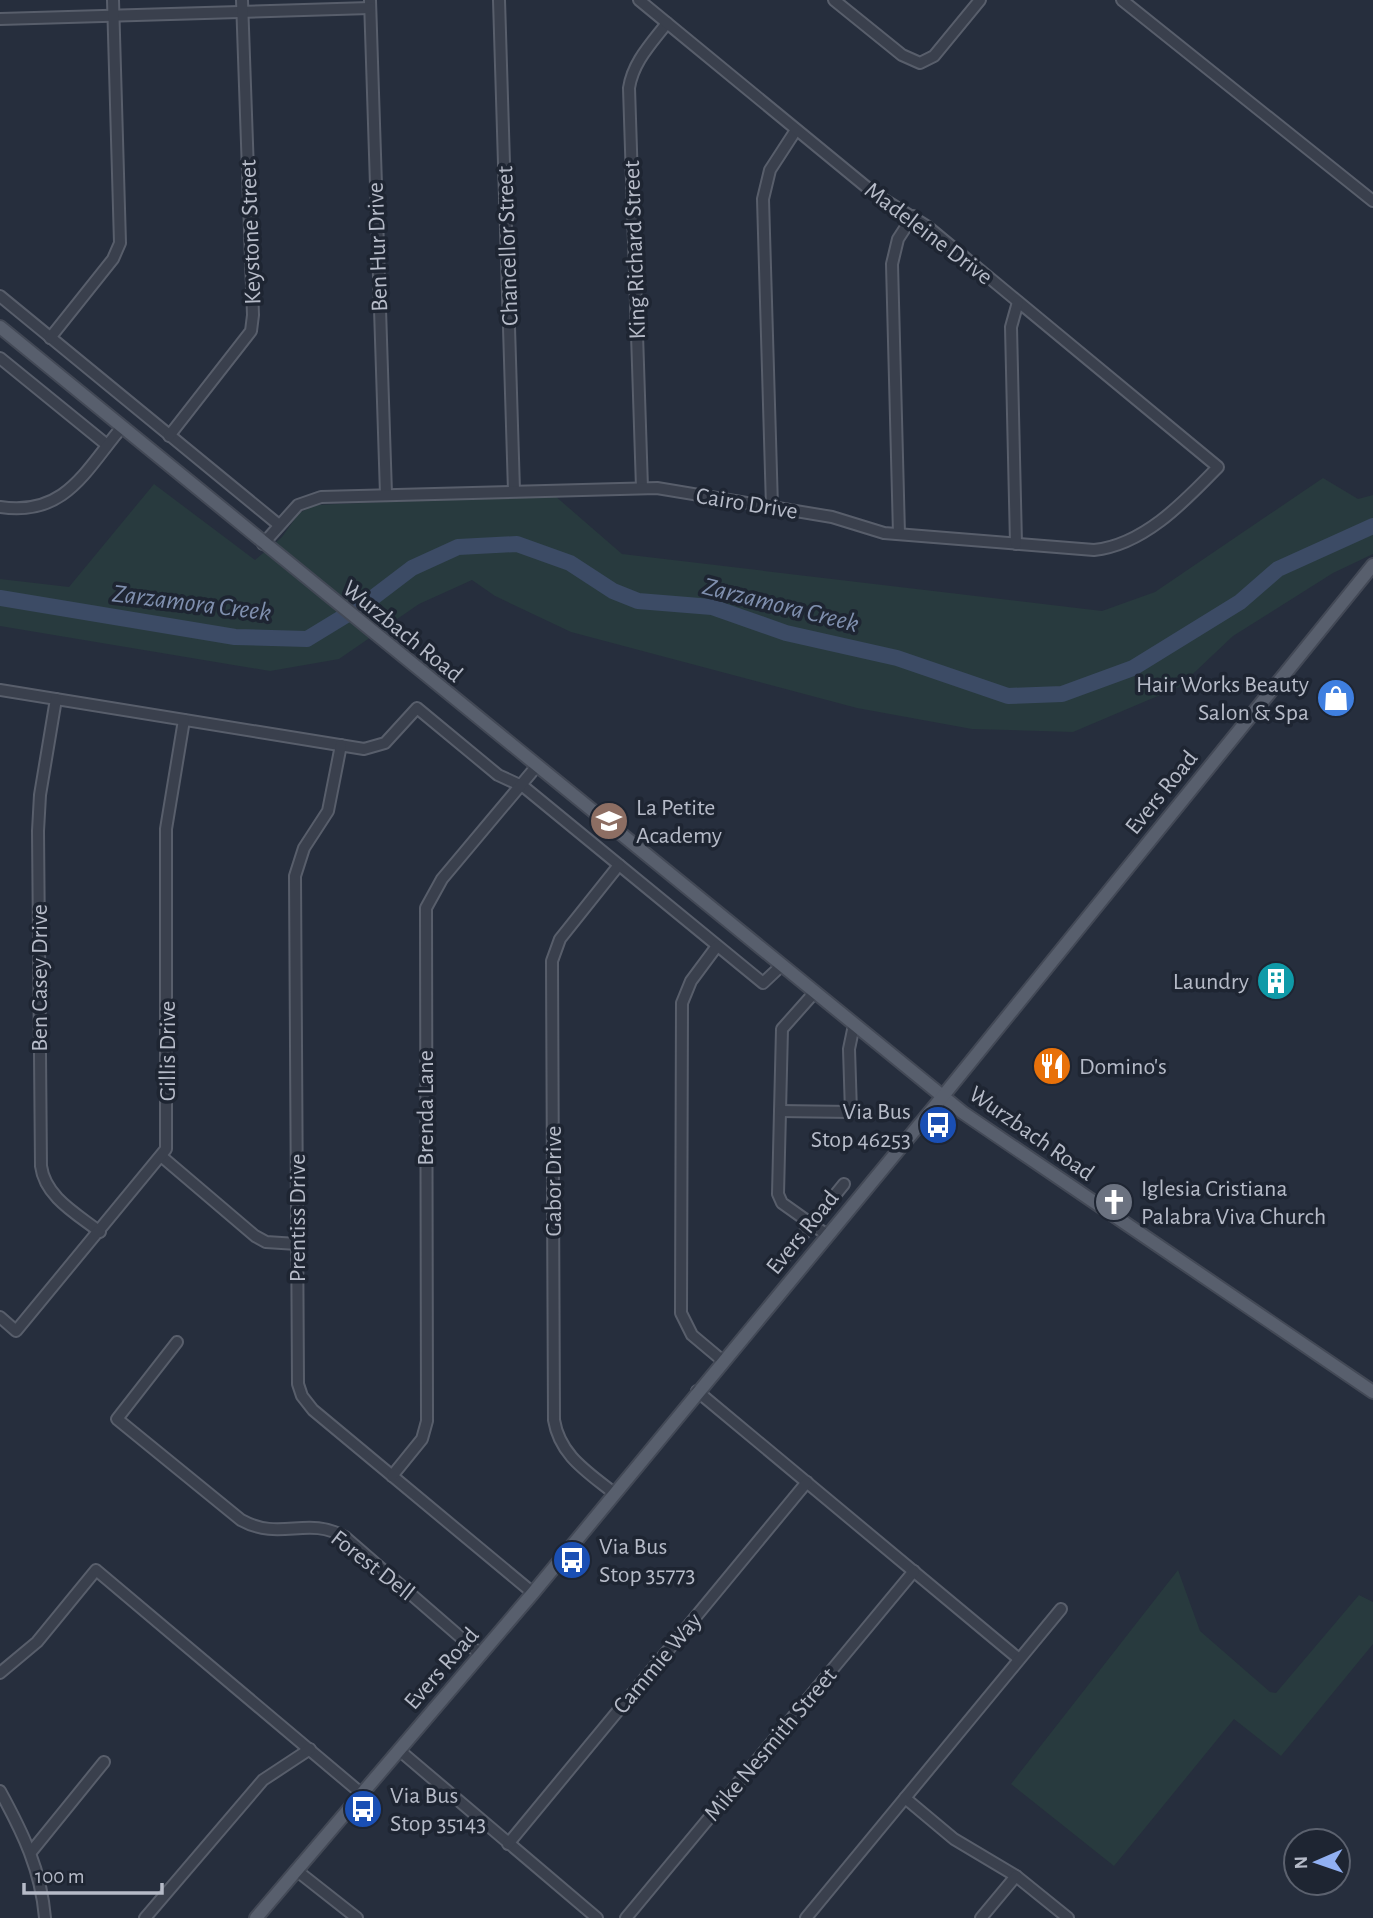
<svg xmlns="http://www.w3.org/2000/svg" width="1373" height="1918" font-family="'Alegreya Sans',sans-serif">
  <style>
    .green { fill: #283a3e }
    .lines { fill: none; stroke-linecap: round; stroke-linejoin: round }
    .river { stroke: #3c4b65; stroke-width: 16 }
    .minor-casing { stroke: #585e6b; stroke-width: 14 }
    .major-casing { stroke: #434956; stroke-width: 16 }
    .minor { stroke: #3a404d; stroke-width: 10 }
    .major { stroke: #585f6d; stroke-width: 12 }
    .labels { text-anchor: middle; stroke-width: 7; stroke-linejoin: round; paint-order: stroke }
    .street-label { font-size: 24px; fill: #b6bbc8; stroke: #1e2532 }
    .poi-label { font-size: 24px; fill: #b6bbc8; stroke: #1e2532; text-anchor: start }
    .water-label { font-size: 26px; font-style: italic; fill: #7f8fae; stroke: #1e2532 }
  </style>
  <rect width="100%" height="100%" fill="#262e3d"/>
  <g class="green">
    <path d="M1323,478L1358,499L1373,495V554L1333,573L1233,636L1179,687L1073,732L972,729L857,708L571,632L495,596L472,580L419,604L339,659L270,671L0,626V579L69,587L154,484L255,560L282,537L299,513L315,505L554,495L622,554L1102,611L1155,592Z"/>
    <path d="M1178,1570L1200,1631L1270,1692L1276,1693L1359,1595L1373,1602V1644L1281,1756L1234,1719L1114,1866L1011,1784Z"/>
  </g>
  <g class="lines">
    <path class="river" d="M0,598L235,637L307,639L366,603L412,568L458,547L517,544L570,563L613,591L638,601L712,607L786,633L897,658L1008,696L1062,694L1133,668L1240,602L1278,569L1373,526"/>
    <defs>
      <g id="minor">
        <path d="M370,0L386,494"/>
        <path d="M499,0L514,491"/>
        <path d="M834,0L902,55L920,63L934,56L980,0"/>
        <path d="M1122,0L1373,201"/>
        <path d="M0,19L370,8"/>
        <path d="M0,296L279,525"/>
        <path d="M50,338L113,259L120,243L113,0"/>
        <path d="M0,358L107,445"/>
        <path d="M169,436L251,331L253,315L242,0"/>
        <path d="M642,488L629,88C633,62 651,44 667,23"/>
        <path d="M0,507C65,517 85,471 122,427"/>
        <path d="M772,507L763,199L770,170L796,130"/>
        <path d="M899,534L892,264L898,239L913,216"/>
        <path d="M263,544L298,505L321,497L657,488L832,517L884,533L1094,550C1144,545 1185,501 1218,467L928,227L875,194L639,0"/>
        <path d="M1016,544L1011,327L1018,302"/>
        <path d="M0,690L364,749L385,743L417,708L498,775L524,787L763,983L781,966"/>
        <path d="M56,699L40,795L38,831L41,1166C45,1197 77,1214 100,1232"/>
        <path d="M341,745L328,811L304,848L295,876L298,1384L302,1396L313,1410L533,1593"/>
        <path d="M717,946L691,981L682,1003L681,1313L692,1335L723,1361"/>
        <path d="M814,993L782,1029L778,1194L782,1203L827,1235"/>
        <path d="M780,1111L851,1112L849,1049L854,1025"/>
        <path d="M161,1156L255,1236L266,1242L297,1244"/>
        <path d="M780,1263L844,1184"/>
        <path d="M0,1317L16,1331L166,1149V829L184,720"/>
        <path d="M177,1342L117,1419L241,1520C281,1542 307,1515 345,1537L481,1655"/>
        <path d="M697,1391L1019,1659"/>
        <path d="M392,1476L422,1439L427,1421L426,908L442,879L536,767"/>
        <path d="M615,1494C588,1472 560,1456 554,1420L552,961L560,939L619,865"/>
        <path d="M0,1673L37,1642L96,1570L362,1794"/>
        <path d="M399,1750L597,1918"/>
        <path d="M0,1791C23,1833 41,1870 45,1918"/>
        <path d="M905,1798L954,1839L1016,1876L1068,1918"/>
        <path d="M508,1844L807,1482"/>
        <path d="M31,1852L104,1762"/>
        <path d="M296,1870L357,1918"/>
        <path d="M145,1918L263,1780L310,1749"/>
        <path d="M626,1918L914,1571"/>
        <path d="M806,1918L1061,1609"/>
        <path d="M981,1918L1016,1876"/>
      </g>
      <g id="major">
        <path d="M0,327L962,1112L1373,1392"/>
        <path d="M256,1918L533,1593L943,1096L1373,565"/>
      </g>
    </defs>
    <use href="#minor" class="minor-casing"/>
    <use href="#major" class="major-casing"/>
    <use href="#minor" class="minor"/>
    <use href="#major" class="major"/>
  </g>
  <defs>
    <symbol id="shop-disc" viewBox="-11 -11 22 22"><circle r="9.5" fill="#3f7fe0" stroke="#1e2532"/><path d="M-5-2.5h2.3a2.7 3.5 0 0 1 5.4 0H5L5.5 6h-11ZM-1.5-2.5h3a1.5 2.3 0 0 0-3 0Z" fill="#fff"/></symbol>
    <symbol id="school-disc" viewBox="-11 -11 22 22"><circle r="9.5" fill="#8d6e63" stroke="#1e2532"/><path d="M0-5L7-2L0 1L-7-2ZM-4 1L0 2.5L4 1V4Q0 6-4 4Z" fill="#fff"/></symbol>
    <symbol id="building-disc" viewBox="-11 -11 22 22"><circle r="9.5" fill="#0f9aa8" stroke="#1e2532"/><path d="M-4-6H4V6H1V3H-1V6H-4ZM-2.5-4.3h1.7v1.8h-1.7ZM.8-4.3h1.7v1.8H.8ZM-2.5-1h1.7V.8h-1.7ZM.8-1h1.7V.8H.8Z" fill="#fff"/></symbol>
    <symbol id="restaurant-disc" viewBox="-11 -11 22 22"><circle r="9.5" fill="#e8710a" stroke="#1e2532"/><path d="M-5-6h1v4h1v-4h1v4h1v-4h1v5L-1.5 .5V6h-2V.5L-5-1ZM5-6V6H3V1.5H1.5Q1.5-4 5-6Z" fill="#fff"/></symbol>
    <symbol id="bus-disc" viewBox="-11 -11 22 22"><circle r="9.5" fill="#1a4fb4" stroke="#1e2532"/><path d="M-5-6H5V4H4V6H2V4H-2V6H-4V4H-5ZM-3.5-4V0h7V-4ZM-3.5 1.2v1.5H-2V1.2ZM2 1.2v1.5H3.5V1.2Z" fill="#fff"/></symbol>
    <symbol id="church-disc" viewBox="-11 -11 22 22"><circle r="9.5" fill="#6b7280" stroke="#1e2532"/><path d="M-1.2-6h2.4v3.5h3.3v2.4h-3.3V6h-2.4V-.1h-3.3v-2.4h3.3Z" fill="#fff"/></symbol>
  </defs>
  <g fill-rule="evenodd">
    <use href="#shop-disc" x="1314" y="676" width="44" height="44"/>
    <use href="#school-disc" x="587" y="799" width="44" height="44"/>
    <use href="#building-disc" x="1254" y="959" width="44" height="44"/>
    <use href="#restaurant-disc" x="1030" y="1044" width="44" height="44"/>
    <use href="#bus-disc" x="916" y="1103" width="44" height="44"/>
    <use href="#church-disc" x="1092" y="1180" width="44" height="44"/>
    <use href="#bus-disc" x="550" y="1538" width="44" height="44"/>
    <use href="#bus-disc" x="341" y="1787" width="44" height="44"/>
  </g>
  <g class="labels">
    <g class="street-label">
      <text transform="translate(250 232) rotate(-92)" y="8">Keystone Street</text>
      <text transform="translate(929 233) rotate(37)" y="8">Madeleine Drive</text>
      <text transform="translate(507 246) rotate(-92)" y="8">Chancellor Street</text>
      <text transform="translate(377 247) rotate(-92)" y="8">Ben Hur Drive</text>
      <text transform="translate(634 250) rotate(-92)" y="8">King Richard Street</text>
      <text transform="translate(747 503) rotate(9)" y="8">Cairo Drive</text>
      <text transform="translate(403 631) rotate(39)" y="8">Wurzbach Road</text>
      <text transform="translate(1161 792) rotate(-51)" y="8">Evers Road</text>
      <text transform="translate(39 978) rotate(-90)" y="8">Ben Casey Drive</text>
      <text transform="translate(167 1051) rotate(-90)" y="8">Gillis Drive</text>
      <text transform="translate(425 1108) rotate(-90)" y="8">Brenda Lane</text>
      <text transform="translate(1032 1133) rotate(35)" y="8">Wurzbach Road</text>
      <text transform="translate(553 1181) rotate(-90)" y="8">Gabor Drive</text>
      <text transform="translate(297 1218) rotate(-90)" y="8">Prentiss Drive</text>
      <text transform="translate(802 1232) rotate(-51)" y="8">Evers Road</text>
      <text transform="translate(373 1565) rotate(38)" y="8">Forest Dell</text>
      <text transform="translate(657 1663) rotate(-50)" y="8">Cammie Way</text>
      <text transform="translate(441 1668) rotate(-49)" y="8">Evers Road</text>
      <text transform="translate(770 1744) rotate(-50)" y="8">Mike Nesmith Street</text>
    </g>
    <g class="poi-label">
      <text x="1309" y="692" text-anchor="end">Hair Works Beauty<tspan x="1309" dy="28">Salon &amp; Spa</tspan></text>
      <text x="636" y="815">La Petite<tspan x="636" dy="28">Academy</tspan></text>
      <text x="1249" y="989" text-anchor="end">Laundry</text>
      <text x="1079" y="1074">Domino's</text>
      <text x="911" y="1119" text-anchor="end">Via Bus<tspan x="911" dy="28">Stop 46253</tspan></text>
      <text x="1141" y="1196">Iglesia Cristiana<tspan x="1141" dy="28">Palabra Viva Church</tspan></text>
      <text x="599" y="1554">Via Bus<tspan x="599" dy="28">Stop 35773</tspan></text>
      <text x="390" y="1803">Via Bus<tspan x="390" dy="28">Stop 35143</tspan></text>
    </g>
    <g class="water-label">
      <text transform="translate(192 602) rotate(7)" y="9">Zarzamora Creek</text>
      <text transform="translate(781 604) rotate(14)" y="9">Zarzamora Creek</text>
    </g>
  </g>
  <g transform="translate(1317 1862) rotate(268)"><circle r="33" fill="#1e2532" stroke="#5b616e" stroke-width="2"/>
  <path d="M0-5L12 26L0 18L-12 26Z" fill="#91b0f2"/>
  <text y="-10" font-size="19" font-weight="bold" text-anchor="middle" fill="#b6bbc8">N</text>
  </g>
  <path d="M24 1883v10h138v-10" fill="none" stroke="#b6bbc8" stroke-width="3.5"/>
  <text x="35" y="1883" font-size="21" fill="#b6bbc8" stroke="#1e2532" stroke-width="5" paint-order="stroke">100 m</text>
</svg>
